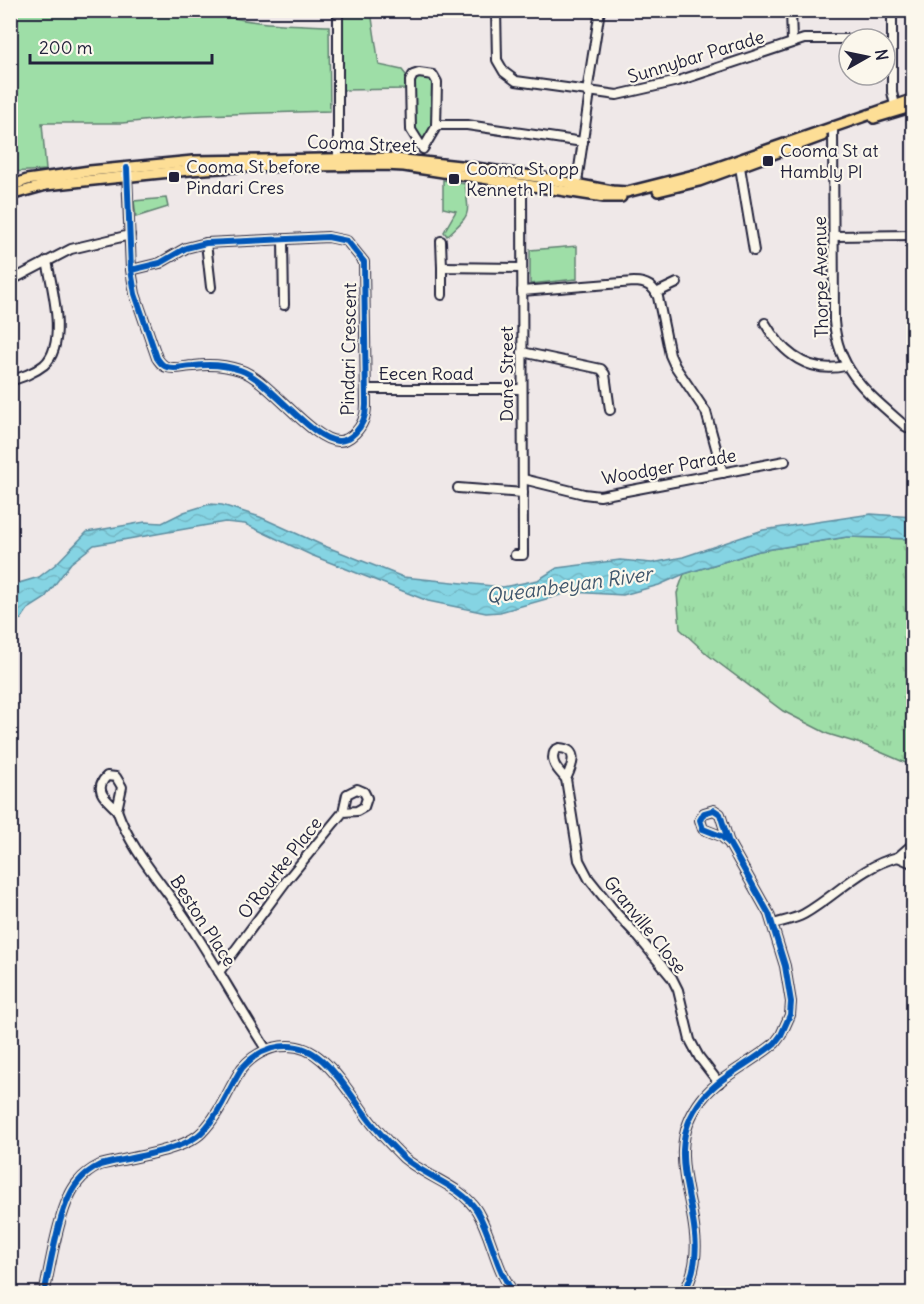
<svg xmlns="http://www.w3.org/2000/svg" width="924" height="1304" font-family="Delius,sans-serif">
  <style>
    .grass { fill: url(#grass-tufts); stroke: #608071; stroke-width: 1.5 }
    .green { fill: #9edea7; stroke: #608071; stroke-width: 1.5 }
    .water { fill: url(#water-waves); stroke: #5d8da0; stroke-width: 1.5 }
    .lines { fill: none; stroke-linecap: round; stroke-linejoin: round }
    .minor-casing { stroke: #22223b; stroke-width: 12 }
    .major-casing { stroke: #22223b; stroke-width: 14 }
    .minor { stroke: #fbf7ec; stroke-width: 8 }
    .major { stroke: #fdde96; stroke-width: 9 }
    .cycleway-casing { stroke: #fbf7ec; stroke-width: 10 }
    .cycleway { stroke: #0057b8; stroke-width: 6 }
    .poi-dot { fill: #22223b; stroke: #fbf7ec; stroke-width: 2 }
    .labels { text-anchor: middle; stroke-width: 4.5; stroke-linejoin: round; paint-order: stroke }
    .street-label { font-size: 18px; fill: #22223b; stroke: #fbf7ec }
    .poi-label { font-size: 18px; fill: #22223b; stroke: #fbf7ec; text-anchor: start }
    .water-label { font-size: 20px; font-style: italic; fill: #40576d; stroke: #fbf7ec }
  </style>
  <defs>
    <pattern id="grass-tufts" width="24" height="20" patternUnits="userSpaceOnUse" patternTransform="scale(1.5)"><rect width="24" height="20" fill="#9edea7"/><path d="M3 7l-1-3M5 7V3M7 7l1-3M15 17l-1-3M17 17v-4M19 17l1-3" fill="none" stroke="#88be91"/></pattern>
    <pattern id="water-waves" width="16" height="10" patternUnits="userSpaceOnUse" patternTransform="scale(1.5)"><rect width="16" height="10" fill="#85d4e3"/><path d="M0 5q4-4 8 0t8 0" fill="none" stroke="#73b6c4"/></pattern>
  </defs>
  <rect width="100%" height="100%" fill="#efe8e8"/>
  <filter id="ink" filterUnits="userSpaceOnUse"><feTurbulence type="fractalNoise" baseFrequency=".0167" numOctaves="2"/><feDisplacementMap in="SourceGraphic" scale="12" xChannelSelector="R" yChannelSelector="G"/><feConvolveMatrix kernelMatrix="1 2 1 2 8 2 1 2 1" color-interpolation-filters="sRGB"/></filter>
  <g filter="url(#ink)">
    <path class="grass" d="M847,537L913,539V766L864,745L828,734L783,711L708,655L680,629L677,593L684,574L759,551Z"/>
    <g class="green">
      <path d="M210,11C246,25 290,24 329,26L330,111L202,115L122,123H42L46,170L11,172V26L18,11Z"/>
      <path d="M373,11L372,18L379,65L402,70L406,75V89L343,90V12Z"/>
      <path d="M418,77L429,78C439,89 434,130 424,140C407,131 413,99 413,82Z"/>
      <path d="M443,180L465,184C469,216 472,213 447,236L444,232L456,211L443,208Z"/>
      <path d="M166,198L168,207L136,217L134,201Z"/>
      <path d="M577,246V279L530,284V250Z"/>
    </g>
    <path class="water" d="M210,504L222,505L260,517L322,545L403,577L503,587L538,580L557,568L620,560L652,563L683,557L763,530L871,514L913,517L914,539L847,537L759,551L684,574L659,585L623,595L571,592L500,612L486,613L428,601L311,555L245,524L225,522L94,545L71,563L44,599L28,609L21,619L15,621L11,618V592L19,583L39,577L56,564L87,532L145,522L162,523L184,512Z"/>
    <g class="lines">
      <defs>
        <g id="minor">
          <path d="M338,10V159"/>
          <path d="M496,10L497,60L504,72L516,81L617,95L678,81L804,39H849"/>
          <path d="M791,10L792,42"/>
          <path d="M892,10V92L896,110"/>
          <path d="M10,15L14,10"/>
          <path d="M419,73L433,75L437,82L436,127L423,149L411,130L410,81L413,75Z"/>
          <path d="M587,92L600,10"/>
          <path d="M436,125H467L583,142"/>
          <path d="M833,126L834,321C838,372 869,394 905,426L914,431"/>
          <path d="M739,161L754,251"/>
          <path d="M127,173L131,270L135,294L157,358C160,362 162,366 167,367C175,370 185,366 194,366C209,364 225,365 240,370C269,379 312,442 339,441C345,441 351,437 355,433C363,425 366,416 366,405L364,262L347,241L328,237L206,243L186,248L160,263L131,270"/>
          <path d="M576,189L590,92"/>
          <path d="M834,236L914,235"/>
          <path d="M283,240L284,305"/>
          <path d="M441,241L442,267"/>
          <path d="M206,243L211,287"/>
          <path d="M10,281L71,249L130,235"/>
          <path d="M522,291L634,282C645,282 654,286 658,297L670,355L675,366L706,412L723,473"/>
          <path d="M656,293L677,283"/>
          <path d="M442,295V267L522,268"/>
          <path d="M765,323C783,354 809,374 845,366"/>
          <path d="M522,352L601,369L605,374L610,410"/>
          <path d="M10,381C22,377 34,373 44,365C68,344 52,288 47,261"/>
          <path d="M366,389H522"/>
          <path d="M523,479L584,494L600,496L785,461"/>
          <path d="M458,488L523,493"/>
          <path d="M515,555H523L522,184"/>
          <path d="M559,748C580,749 572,766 566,779C558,770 549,762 555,750Z"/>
          <path d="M107,776L116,777L122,787L117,810C107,800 92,790 107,776Z"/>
          <path d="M566,779L579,860L589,879L617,914L635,933L672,978L678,990L690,1040L699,1057L719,1083"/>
          <path d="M117,810C131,851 162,883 186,919C214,961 238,1006 266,1049"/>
          <path d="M914,843L898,857L914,864"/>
          <path d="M773,924C783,921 795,919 804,914C837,895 861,866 898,857"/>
          <path d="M219,972L287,880L343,812L347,794L357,789L364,792L367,798L364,807L357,811L343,812"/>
          <path d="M44,1294C51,1264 59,1204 78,1182C84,1174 92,1169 100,1165C127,1158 184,1151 202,1132C220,1114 229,1088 242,1068C263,1044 297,1037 322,1060C341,1077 355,1101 370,1121C380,1134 392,1146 404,1158C426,1177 462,1186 477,1211C493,1238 495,1270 515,1294"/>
          <path d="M683,1294C723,1227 651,1164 702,1099C721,1075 752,1063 775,1043L781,1035L790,1015L791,1002L785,966L769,914L729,843L720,814L714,810L704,813L700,820L703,829L721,836L729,843"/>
        </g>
        <g id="major">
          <path d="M874,118L914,106"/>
          <path d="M10,186L27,180L90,171L193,161L386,158L469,167L538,177L612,191L627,192L698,174L914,99"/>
          <path d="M658,191L699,181L822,136"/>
          <path d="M10,195L46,185L189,170L236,167L384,165L404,166L604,197H621"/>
        </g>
      </defs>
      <use href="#minor" class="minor-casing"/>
      <use href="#major" class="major-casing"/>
      <use href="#minor" class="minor"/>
      <use href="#major" class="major"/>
      <defs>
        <g id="cycleway">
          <path d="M127,168L131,270L135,294L157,358C160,362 162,366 167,367C175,370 185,366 194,366C209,364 225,365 240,370C269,379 312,442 339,441C345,441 351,437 355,433C363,425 366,416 366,405L364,262L347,241L328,237L206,243L186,248L160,263L131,270"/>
          <path d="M44,1294C51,1264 59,1204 78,1182C84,1174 92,1169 100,1165C127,1158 184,1151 202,1132C220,1114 229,1088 242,1068C263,1044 297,1037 322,1060C341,1077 355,1101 370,1121C380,1134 392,1146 404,1158C426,1177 462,1186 477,1211C493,1238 495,1270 515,1294"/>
          <path d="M683,1294C723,1227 651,1164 702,1099C721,1075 752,1063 775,1043L781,1035L790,1015L791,1002L785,966L769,914L729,843L720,814L714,810L704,813L700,820L703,829L721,836L729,843"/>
        </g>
      </defs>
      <use href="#cycleway" class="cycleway-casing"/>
      <use href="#cycleway" class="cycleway"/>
    </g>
  </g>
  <g class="poi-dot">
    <rect x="762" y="155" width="12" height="12" rx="3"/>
    <rect x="168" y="171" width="12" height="12" rx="3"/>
    <rect x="448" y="173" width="12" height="12" rx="3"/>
  </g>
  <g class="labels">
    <g class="street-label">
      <text transform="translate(696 57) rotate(-17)" y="6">Sunnybar Parade</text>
      <text transform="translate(362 144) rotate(2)" y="6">Cooma Street</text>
      <text transform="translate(821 277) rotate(-91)" y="6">Thorpe Avenue</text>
      <text transform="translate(349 349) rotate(-89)" y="6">Pindari Crescent</text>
      <text x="426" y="380">Eecen Road</text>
      <text transform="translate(507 374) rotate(-90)" y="6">Dane Street</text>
      <text transform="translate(669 467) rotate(-10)" y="6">Woodger Parade</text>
      <text transform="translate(280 868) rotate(-52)" y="6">O'Rourke Place</text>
      <text transform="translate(203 921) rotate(57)" y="6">Beston Place</text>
      <text transform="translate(645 925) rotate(51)" y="6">Granville Close</text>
    </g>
    <g class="poi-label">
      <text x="780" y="157">Cooma St at<tspan x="780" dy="21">Hambly Pl</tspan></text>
      <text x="186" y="173">Cooma St before<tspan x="186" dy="21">Pindari Cres</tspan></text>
      <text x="466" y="175">Cooma St opp<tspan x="466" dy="21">Kenneth Pl</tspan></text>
    </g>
    <g class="water-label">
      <text transform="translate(569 585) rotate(-8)" y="7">Queanbeyan River</text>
    </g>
  </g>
  <rect width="924" height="1304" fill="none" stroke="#fbf7ec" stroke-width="36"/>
  <rect x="18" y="18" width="888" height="1268" fill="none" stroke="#22223b" stroke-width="2" filter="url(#ink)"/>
  <g transform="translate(867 57) rotate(81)"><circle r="28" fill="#fbf7ec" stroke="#a4a2a5" stroke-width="1.5"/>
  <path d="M0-4.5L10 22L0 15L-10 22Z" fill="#22223b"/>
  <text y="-9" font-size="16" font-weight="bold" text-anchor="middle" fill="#22223b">N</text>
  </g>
  <path d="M30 54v9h182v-9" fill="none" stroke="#22223b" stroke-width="3"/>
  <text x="39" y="54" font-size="18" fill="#22223b" stroke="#fbf7ec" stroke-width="4.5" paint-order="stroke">200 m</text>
</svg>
